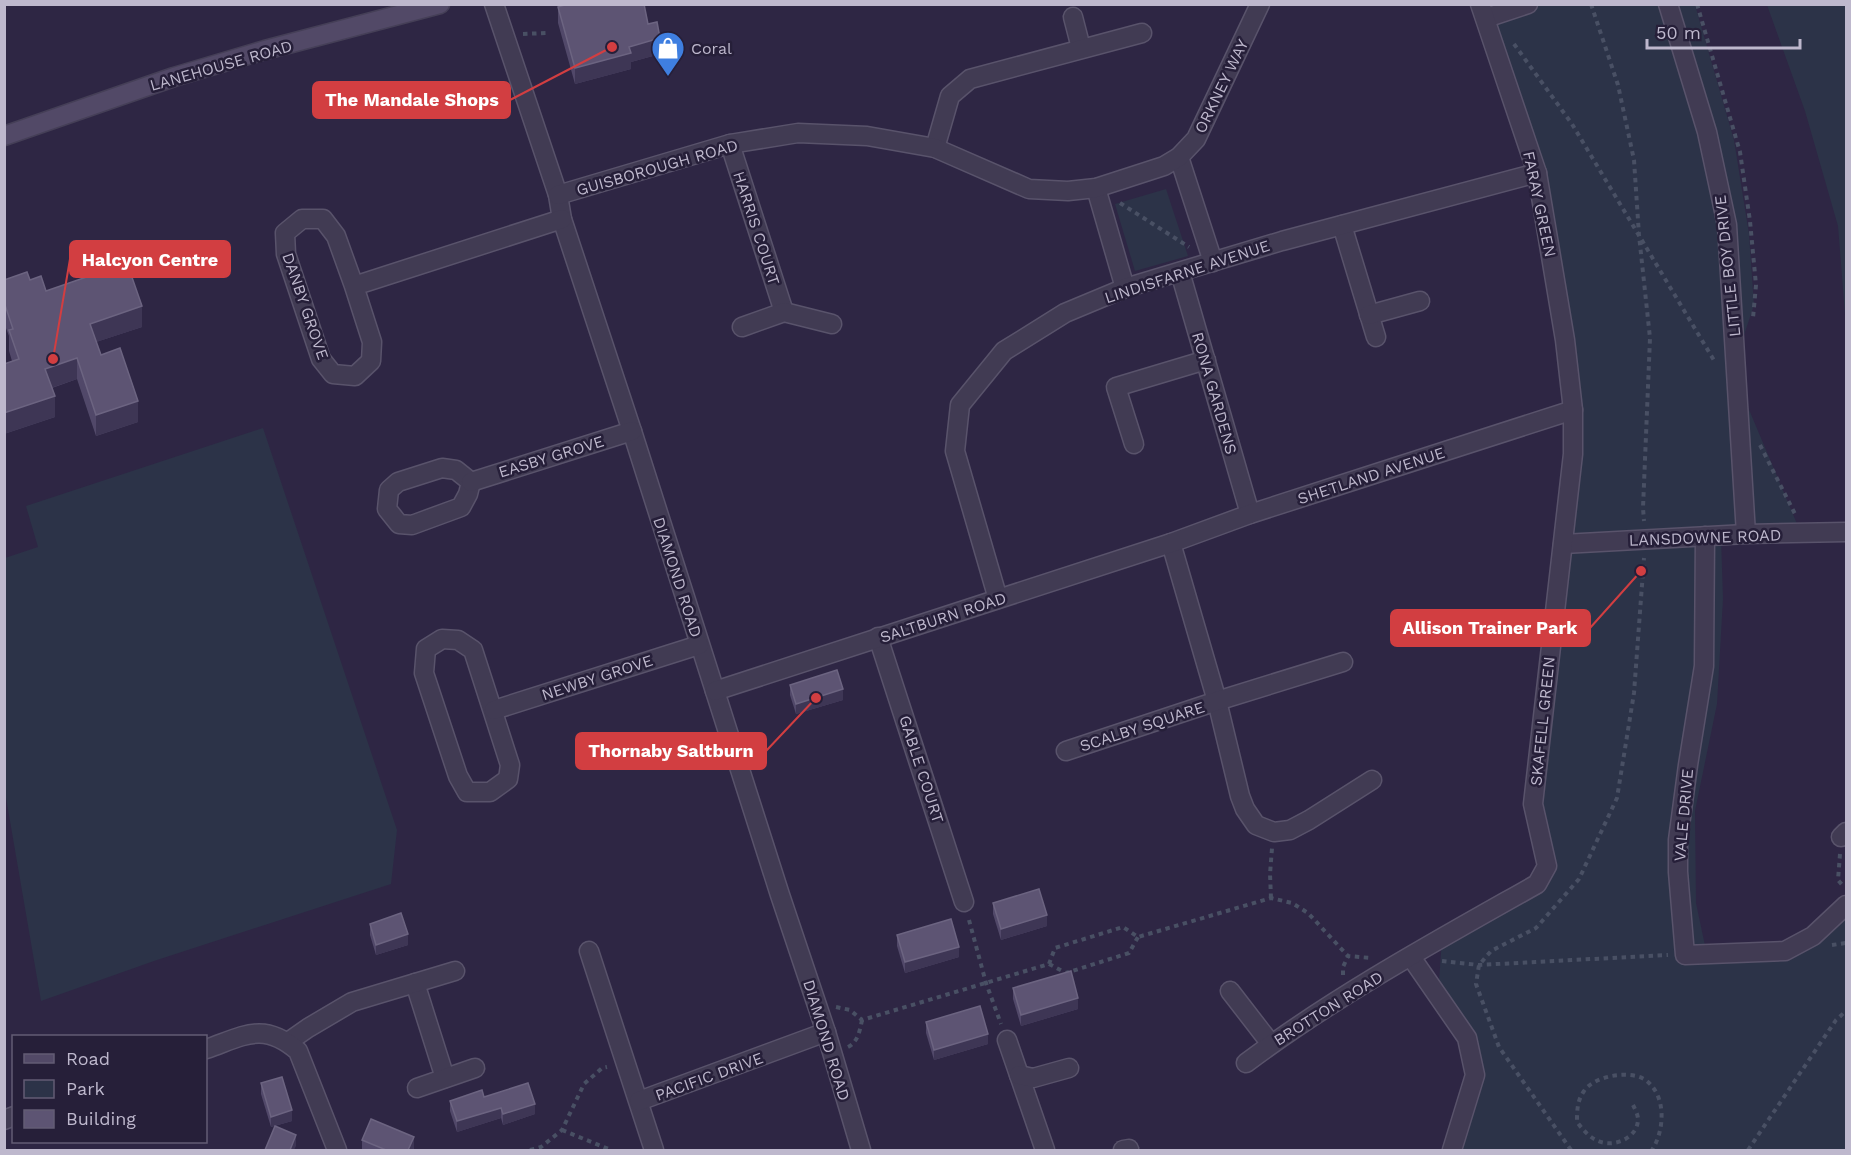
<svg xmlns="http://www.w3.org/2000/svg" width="1851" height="1155" font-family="'Work Sans',sans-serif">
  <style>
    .green { fill: #2c3348 }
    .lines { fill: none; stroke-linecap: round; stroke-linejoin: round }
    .street-casing { stroke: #59536b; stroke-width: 21 }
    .secondary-casing { stroke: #453f57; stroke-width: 21 }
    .path { stroke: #495064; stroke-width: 4; stroke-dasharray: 4.5 4.5; stroke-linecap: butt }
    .street { stroke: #413b53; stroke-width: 18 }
    .secondary { stroke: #524967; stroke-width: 18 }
    .wall { fill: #514869 }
    .shaded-wall { fill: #3e3655 }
    .building { fill: #5d5473; stroke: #6c6481; stroke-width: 1.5 }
    .labels { text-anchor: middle; stroke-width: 5; stroke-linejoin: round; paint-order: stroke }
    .poi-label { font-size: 16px; fill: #beb8cd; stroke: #261f39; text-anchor: start }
    .street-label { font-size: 16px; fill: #beb8cd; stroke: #261f39 }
    .leader { fill: none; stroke: #d23e41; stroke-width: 2 }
    .callout-dot { fill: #d23e41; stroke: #261f39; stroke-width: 2 }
    .callout { fill: #d23e41; stroke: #d23e41; stroke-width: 2 }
    .callout-label { font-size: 18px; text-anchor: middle; font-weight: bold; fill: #fff }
  </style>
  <rect width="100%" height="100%" fill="#2e2644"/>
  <g class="green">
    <path d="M1483,5H1695L1734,140L1749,234L1754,305L1741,344L1745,400L1800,531L1721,537L1723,599L1717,704L1695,811L1696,903L1707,955L1785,951L1846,905V1150H1452L1475,1075L1438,996L1442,939L1547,866L1534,809L1573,410L1557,286Z"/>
    <path d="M1767,5H1846V327L1838,226L1805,111Z"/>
    <path d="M1166,189L1188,256L1135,271L1115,204Z"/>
    <path d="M263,428L397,830L391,884L154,961L41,1001L5,792V558L38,547L26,506Z"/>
  </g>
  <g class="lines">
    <defs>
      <g id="street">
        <path d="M494,4L558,195L562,219L632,431L780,895L826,1032L861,1150"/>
        <path d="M1668,4L1707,132L1727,225L1746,534"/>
        <path d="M1073,17L1081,48"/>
        <path d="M1486,18L1528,4"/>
        <path d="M730,144L784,312"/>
        <path d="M935,148L950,96L970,79L1142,33"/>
        <path d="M1179,157L1213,262"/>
        <path d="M1096,188L1125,288"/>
        <path d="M558,195L730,144L798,133L867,136L935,148L1029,189L1068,191L1096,188L1164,166L1179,157L1196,139L1260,4"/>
        <path d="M1342,225L1376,337"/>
        <path d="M1180,272L1250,514"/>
        <path d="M354,286L372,342L371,361L355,376L333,374L321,359L286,254L285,233L302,219H323L336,236L354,286L562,219"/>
        <path d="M1369,315L1420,301"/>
        <path d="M742,327L784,312L832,324"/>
        <path d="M1134,444L1116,387L1206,360"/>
        <path d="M442,468L456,470L471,482L468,494L461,507L412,525L399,524L387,509L389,490L398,482Z"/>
        <path d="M471,482L632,431"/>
        <path d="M1705,536L1704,666L1688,765L1678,840V872L1685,955L1785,951L1813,936L1846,905"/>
        <path d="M1171,543L1217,701L1240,796L1245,809L1256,825L1274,832L1290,830L1309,820L1372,780"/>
        <path d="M1563,544L1746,534L1846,532"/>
        <path d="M998,599L955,451L960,405L1004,351L1065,313L1125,288L1282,241L1537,173"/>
        <path d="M878,637L964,902"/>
        <path d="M442,639L458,640L473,650L510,765L508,779L490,792H467L458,776L424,673L426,649Z"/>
        <path d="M715,691L1171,543L1250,514L1573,410"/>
        <path d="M494,710L699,645"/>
        <path d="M1066,751L1217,701L1343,662"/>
        <path d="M1841,837L1846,832"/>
        <path d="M589,951L654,1150"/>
        <path d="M1411,957L1467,1038L1475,1075L1452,1150"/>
        <path d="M415,983L445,1078"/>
        <path d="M1230,991L1271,1044"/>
        <path d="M1007,1040L1045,1150"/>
        <path d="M288,1042L308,1028L352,1002L455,971"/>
        <path d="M206,1049C244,1036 263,1021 298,1051L337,1150"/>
        <path d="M1246,1063C1337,995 1438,940 1537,884L1547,866L1533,804L1573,454V410L1565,340L1537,173L1480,4"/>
        <path d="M1019,1075L1033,1078L1069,1068"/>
        <path d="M417,1088L475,1068"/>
        <path d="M639,1101L826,1032"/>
        <path d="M4,1120L14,1116"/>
        <path d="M1123,1150L1129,1149"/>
      </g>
      <path id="secondary" d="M4,136L174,77L265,50L440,4"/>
    </defs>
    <use href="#street" class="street-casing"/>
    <use href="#secondary" class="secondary-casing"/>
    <g class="path">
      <path d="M1591,4L1618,85L1634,160L1639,235L1650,338L1643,508L1644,521"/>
      <path d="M1697,4L1740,152L1750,221L1756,285L1753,318"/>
      <path d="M523,34L546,33"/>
      <path d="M1514,44L1572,124L1715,362"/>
      <path d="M1120,203L1189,247"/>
      <path d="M1760,445L1796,516"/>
      <path d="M1840,854L1838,880L1844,887"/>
      <path d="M1271,898L1270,874L1272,848"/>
      <path d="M969,920L986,983L1001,1024"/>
      <path d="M1832,945L1846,943"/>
      <path d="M1442,961L1479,965L1668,955"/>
      <path d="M1049,964L1066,973L1129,953L1138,937"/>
      <path d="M1343,975V967L1348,956"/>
      <path d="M836,1007L850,1010L862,1020L1049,964L1055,948L1123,927L1138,937L1271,898L1292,903L1308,913L1348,956L1371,958"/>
      <path d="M848,1047C858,1042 860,1030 862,1020"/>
      <path d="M1633,1105C1635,1109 1638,1115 1638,1119C1638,1138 1614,1148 1598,1141C1589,1137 1583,1130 1577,1122C1577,1111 1577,1101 1584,1091C1594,1076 1628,1070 1644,1079C1667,1094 1665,1130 1652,1150"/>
      <path d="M562,1130L611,1150"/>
      <path d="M530,1150L541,1147L562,1130L584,1084L602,1068L607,1067"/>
      <path d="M1571,1150L1499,1047L1476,984L1479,965L1491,951L1536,928L1579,879L1617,798L1634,693L1644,558"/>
      <path d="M1748,1150L1836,1020L1846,1011"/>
    </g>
    <use href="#street" class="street"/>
    <use href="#secondary" class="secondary"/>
  </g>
  <g class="wall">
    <path d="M558,7L648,24L660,54L631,62V69L575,84L558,23Z"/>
    <path d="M4,280H30L46,291L142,327L96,342L101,355L138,422L96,436L77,379L52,388L55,417L4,434V364L12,361L9,351V336L4,323Z"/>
    <path d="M790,685L843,700L796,714L790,695Z"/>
    <path d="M993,903L1047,926L1001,940L993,914Z"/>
    <path d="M370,924L408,945L376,955L370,935Z"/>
    <path d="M897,935L959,957L905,973L897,946Z"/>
    <path d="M1013,988L1078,1009L1021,1026L1013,999Z"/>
    <path d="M926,1022L988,1044L934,1060L926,1033Z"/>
    <path d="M261,1083L292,1121L271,1127L261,1094Z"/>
    <path d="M484,1097L535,1114L503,1125L501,1118L457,1132L450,1111V1101Z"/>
    <path d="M362,1140L414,1148L413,1150H362Z"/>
  </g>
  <g class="shaded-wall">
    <path d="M660,38V54L631,62V69L575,84V68L629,47Z"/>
    <path d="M142,306V327L90,344V324Z"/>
    <path d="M77,358V379L45,390V369Z"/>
    <path d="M55,396V417L4,434V413Z"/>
    <path d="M138,401V422L96,436V415Z"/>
    <path d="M843,689V700L796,714V704Z"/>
    <path d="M1047,915V926L1001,940V929Z"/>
    <path d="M408,934V945L376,955V945Z"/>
    <path d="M959,947V957L905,973V962Z"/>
    <path d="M1078,998V1009L1021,1026V1015Z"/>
    <path d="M988,1034V1044L934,1060V1050Z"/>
    <path d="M535,1104V1114L503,1125V1114Z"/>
    <path d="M501,1108V1118L457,1132V1121Z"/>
    <path d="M292,1110V1121L271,1127V1117Z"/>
    <path d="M296,1135V1146L294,1150H290Z"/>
    <path d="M414,1137V1148L413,1150H408Z"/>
  </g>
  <g class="building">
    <path d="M568,4H644L648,24L657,22L660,38L629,47L631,53L575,68L558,7Z"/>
    <path d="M127,263L142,306L90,324L101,355L120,348L138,401L96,415L77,358L45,369L55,396L4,413V364L19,359L9,330L13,329L4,302V280L27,272L30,280L41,276L46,291Z"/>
    <path d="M837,670L843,689L796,704L790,685Z"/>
    <path d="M1039,889L1047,915L1001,929L993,903Z"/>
    <path d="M401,913L408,934L376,945L370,924Z"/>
    <path d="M951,919L959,947L905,962L897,935Z"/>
    <path d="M1071,971L1078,998L1021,1015L1013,988Z"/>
    <path d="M980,1006L988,1034L934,1050L926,1022Z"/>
    <path d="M282,1077L292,1110L271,1117L261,1083Z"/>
    <path d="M528,1083L535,1104L503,1114L501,1108L457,1121L450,1101L482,1090L484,1097Z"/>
    <path d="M371,1119L414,1137L408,1150H386L362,1140Z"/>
    <path d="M275,1126L296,1135L290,1150H265Z"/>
  </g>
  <defs>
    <symbol id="shop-pin" viewBox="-11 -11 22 30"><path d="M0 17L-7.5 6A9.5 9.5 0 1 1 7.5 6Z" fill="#3f7fe0" stroke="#261f39"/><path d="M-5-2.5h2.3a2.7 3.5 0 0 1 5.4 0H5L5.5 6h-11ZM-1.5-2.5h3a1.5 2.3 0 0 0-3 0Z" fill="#fff"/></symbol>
  </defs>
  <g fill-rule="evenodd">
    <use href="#shop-pin" x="649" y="29" width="38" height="52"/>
  </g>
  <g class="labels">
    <g class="poi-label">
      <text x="691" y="54">Coral</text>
    </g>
    <g class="street-label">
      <text transform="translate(221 65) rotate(-16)" y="6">LANEHOUSE ROAD</text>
      <text transform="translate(1221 86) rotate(-64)" y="6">ORKNEY WAY</text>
      <text transform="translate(657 167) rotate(-16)" y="6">GUISBOROUGH ROAD</text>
      <text transform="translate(1540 204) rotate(78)" y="6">FARAY GREEN</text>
      <text transform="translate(757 228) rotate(72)" y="6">HARRIS COURT</text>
      <text transform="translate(1727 266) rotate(-96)" y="6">LITTLE BOY DRIVE</text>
      <text transform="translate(1187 271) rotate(-18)" y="6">LINDISFARNE AVENUE</text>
      <text transform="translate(306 306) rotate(71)" y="6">DANBY GROVE</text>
      <text transform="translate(1215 393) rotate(74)" y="6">RONA GARDENS</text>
      <text transform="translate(551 456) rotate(-17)" y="6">EASBY GROVE</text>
      <text transform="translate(1371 475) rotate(-18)" y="6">SHETLAND AVENUE</text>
      <text transform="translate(1705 537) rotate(-2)" y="6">LANSDOWNE ROAD</text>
      <text transform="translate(678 577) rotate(72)" y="6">DIAMOND ROAD</text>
      <text transform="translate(943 617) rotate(-18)" y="6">SALTBURN ROAD</text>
      <text transform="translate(597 677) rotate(-18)" y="6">NEWBY GROVE</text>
      <text transform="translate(1542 721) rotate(-84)" y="6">SKAFELL GREEN</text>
      <text transform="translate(1142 726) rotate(-18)" y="6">SCALBY SQUARE</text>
      <text transform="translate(922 769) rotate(72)" y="6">GABLE COURT</text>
      <text transform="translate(1683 815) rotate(-85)" y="6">VALE DRIVE</text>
      <text transform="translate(1328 1008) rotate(-32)" y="6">BROTTON ROAD</text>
      <text transform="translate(827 1040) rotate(73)" y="6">DIAMOND ROAD</text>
      <text transform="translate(709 1076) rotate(-20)" y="6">PACIFIC DRIVE</text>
    </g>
  </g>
  <path class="leader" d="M612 47L510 100M53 359L70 259M1641 571L1590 628M816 698L766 751"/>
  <g class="callout-dot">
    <circle cx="612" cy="47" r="6"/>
    <circle cx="53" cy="359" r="6"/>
    <circle cx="1641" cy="571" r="6"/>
    <circle cx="816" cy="698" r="6"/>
  </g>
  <g class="callout">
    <rect x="313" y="82" width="197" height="36" rx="6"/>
    <rect x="70" y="241" width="160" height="36" rx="6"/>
    <rect x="1391" y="610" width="199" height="36" rx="6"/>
    <rect x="576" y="733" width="190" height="36" rx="6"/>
  </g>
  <g class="callout-label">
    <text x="412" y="106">The Mandale Shops</text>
    <text x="150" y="266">Halcyon Centre</text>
    <text x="1490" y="634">Allison Trainer Park</text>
    <text x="671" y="757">Thornaby Saltburn</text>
  </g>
  <rect width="1851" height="1155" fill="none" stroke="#beb8cd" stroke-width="12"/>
  <rect x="12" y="1035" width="195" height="108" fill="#261f39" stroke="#635c74" stroke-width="1.5"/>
  <rect x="24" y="1054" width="30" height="9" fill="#524967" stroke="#635c74" stroke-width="1.5"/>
  <text x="66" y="1065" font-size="18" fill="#beb8cd">Road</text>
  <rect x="24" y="1080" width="30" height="18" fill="#2c3348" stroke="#635c74" stroke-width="1.5"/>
  <text x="66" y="1095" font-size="18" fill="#beb8cd">Park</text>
  <rect x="24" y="1110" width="30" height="18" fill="#5d5473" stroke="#635c74" stroke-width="1.5"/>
  <text x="66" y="1125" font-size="18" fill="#beb8cd">Building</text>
  <path d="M1647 39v9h153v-9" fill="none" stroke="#beb8cd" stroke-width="3"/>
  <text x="1656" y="39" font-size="18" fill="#beb8cd" stroke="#261f39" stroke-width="4.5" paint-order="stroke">50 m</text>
</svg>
